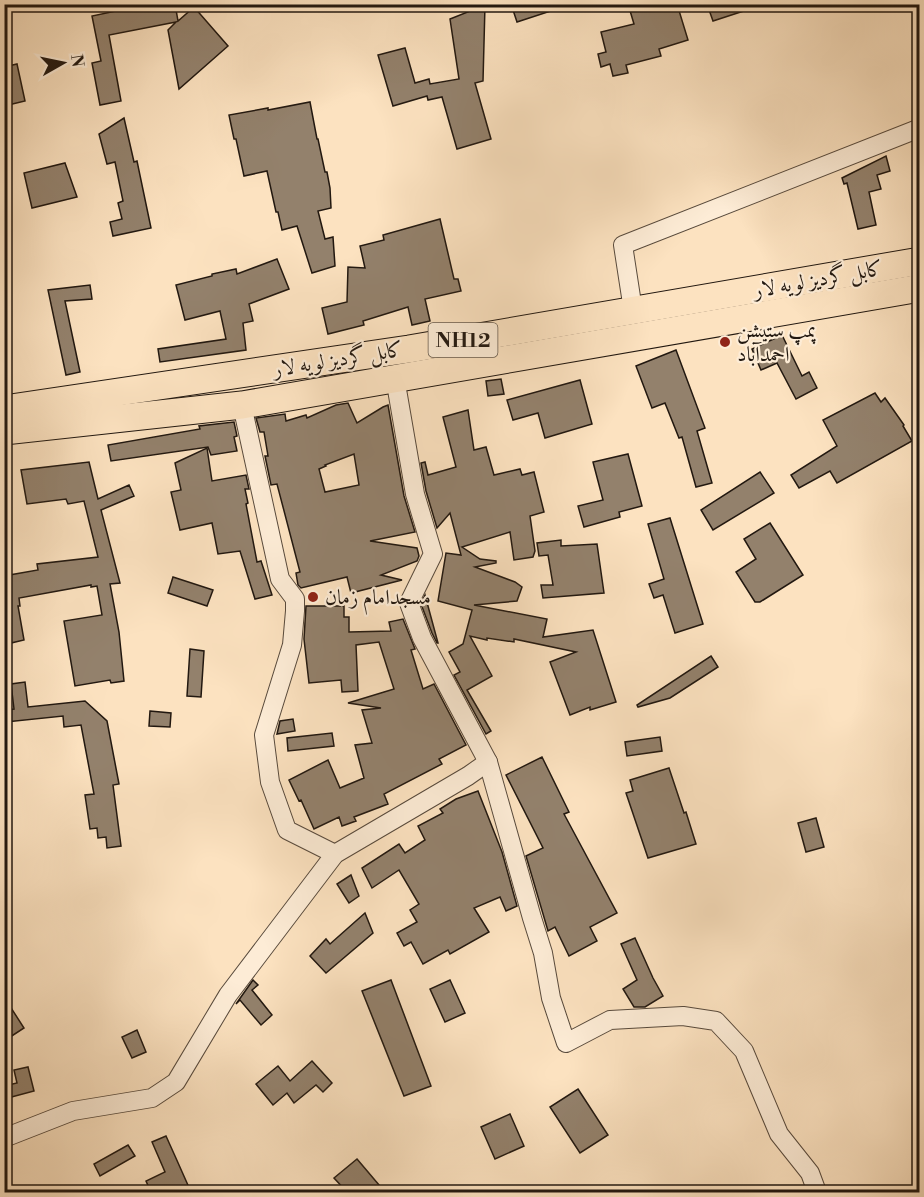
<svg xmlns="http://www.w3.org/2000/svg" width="924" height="1197" font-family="'Libre Bodoni',Amiri,serif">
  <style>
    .building { fill: #93816c; stroke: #221810; stroke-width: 1.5; fill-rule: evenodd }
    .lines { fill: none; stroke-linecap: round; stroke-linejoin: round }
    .minor-casing { stroke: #584a3c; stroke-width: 20 }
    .highway-casing { stroke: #221810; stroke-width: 29 }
    .minor { stroke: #fdecd6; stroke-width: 18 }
    .highway { stroke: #fce2c0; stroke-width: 27 }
    .poi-dot { fill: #8f2418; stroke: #fdecd6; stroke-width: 2 }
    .labels { text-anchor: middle; stroke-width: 4.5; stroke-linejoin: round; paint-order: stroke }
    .shield { fill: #fdecd6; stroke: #64584b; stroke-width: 1.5 }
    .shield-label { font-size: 20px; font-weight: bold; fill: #221810 }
    .street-label { font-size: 21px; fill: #221810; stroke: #fdecd6 }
    .poi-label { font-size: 21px; fill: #221810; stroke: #fdecd6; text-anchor: start }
  </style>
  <rect width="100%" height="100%" fill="#fce2c0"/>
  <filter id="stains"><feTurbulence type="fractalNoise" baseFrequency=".00333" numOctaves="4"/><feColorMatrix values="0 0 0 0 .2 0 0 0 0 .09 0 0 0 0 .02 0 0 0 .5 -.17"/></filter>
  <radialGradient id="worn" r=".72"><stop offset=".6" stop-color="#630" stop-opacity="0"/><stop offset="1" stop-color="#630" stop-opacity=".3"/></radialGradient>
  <g class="building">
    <path d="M149,4H175L178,21L194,7L228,46L179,89L168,30L176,22L109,35L121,101L100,105L92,63L101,61L92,16Z"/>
    <path d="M519,4H563V7L517,22L512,7Z"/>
    <path d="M628,4H677L688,40L659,49L661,56L626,65L628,73L613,76L610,64L601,67L598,54L606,52L601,32L634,24Z"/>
    <path d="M707,4H755L756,7L713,21Z"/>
    <path d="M485,5L483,81L475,83L491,139L457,149L442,97L428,100L427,96L393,106L378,55L405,48L415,83L429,79L430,84L459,79L450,19Z"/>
    <path d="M17,64L25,101L4,106V67Z"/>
    <path d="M310,102L317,139H318L325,172H327L330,188L331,208L318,211L325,239L333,237L335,266L312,273L297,226L282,230L278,212H276L267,171L244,176L236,139H234L229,115L268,108V110Z"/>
    <path d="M124,118L134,162L137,161L151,228L113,236L110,222L122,219L118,203L123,201L115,162L107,164L99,134Z"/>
    <path d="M886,156L890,171L877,175L881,189L869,192L876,225L858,229L847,183L844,184L842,178Z"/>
    <path d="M65,163L77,197L32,208L24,173Z"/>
    <path d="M440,219L454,279H458L461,291L425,299L430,321L412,325L408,307L363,321L364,325L328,334L322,308L347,302L348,267L365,268L360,246L384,240L383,235Z"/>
    <path d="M277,259L289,289L249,304L253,321L243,323L246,350L160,362L158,349L226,339L220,311L185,320L176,285L212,276V274L236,269L237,274Z"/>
    <path d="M90,285L92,299L65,301L80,372L66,375L48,290Z"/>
    <path d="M782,335L802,376L809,372L817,388L796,399L777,363L761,370L752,349Z"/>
    <path d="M676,350L705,428L697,431L712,483L696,487L682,437L679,438L665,403L652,408L636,366Z"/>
    <path d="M501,379L504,394L488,396L486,381Z"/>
    <path d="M580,380L592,424L545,438L538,413L513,420L507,400Z"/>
    <path d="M875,393L881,402L885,398L904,425L903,426L912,441L837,483L830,471L799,488L791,475L837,446L823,420Z"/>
    <path d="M348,403L357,423L383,407L388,405L404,496L415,532L370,541L417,548L419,556L417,561L381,575L402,580L351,593L347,577L301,588L298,585L296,573L300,572L277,484L271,485L265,456H268L264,432H260L256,418L285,414L286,421L306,415L307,418L336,405ZM354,454L359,485L325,492L319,469L326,466L325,465Z"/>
    <path d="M468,410L474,450L486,447L494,475L520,469L522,475L534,472L544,512L530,516L535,551L533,557L514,560L510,532L462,547L480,559L496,561V563L475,567L515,582L522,587L517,601L474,605L547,619L543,637L593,630L616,702L590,710V707L570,715L550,662L576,652L514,639V642L487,638V640L470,636L492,676L467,690L491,731L486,734L454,675L460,672L449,652L463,644L472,610L438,601L446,553L461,555L450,513L437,528L426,491L421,463L425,462L428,475L456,467L443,417Z"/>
    <path d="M234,422L237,436L234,437L237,451L211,455L208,447L111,461L108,445L200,429L199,426Z"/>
    <path d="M207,448L212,481L246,475L249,489H245L248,503L246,504L257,562L261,561L272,595L255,599L240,551L218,554L212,523L180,530L171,492L181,490L175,463Z"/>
    <path d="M628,454L642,506L619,512L620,517L584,527L578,506L603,500L593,462Z"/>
    <path d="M89,462L98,499L129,485L134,496L101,510L120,583L110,584L119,632L124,681L111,683L110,680L75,686L64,621L102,615L97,586L91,587V585L19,598L20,606H18L24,640L11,643L8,629L4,630V576L38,570L37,564L98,557L84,501L68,504L66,499L27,504L21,470Z"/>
    <path d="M760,472L774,493L713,530L701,510Z"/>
    <path d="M670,518L703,624L675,633L663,595L654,598L649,584L664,579L648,524Z"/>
    <path d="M770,523L803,575L760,602H755L736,572L756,559L744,539Z"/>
    <path d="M561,540V546L597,544L604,593L543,598L541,585H553L548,555L539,556L537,543Z"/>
    <path d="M173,577L213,590L207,606L168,593Z"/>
    <path d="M425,595L438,643H437L432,633L421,604Z"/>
    <path d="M306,606H344V617H349V632L391,631L389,622L403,619L415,649L411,650L423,689L434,684L466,745L439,759L442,764L384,794L388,804L354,817L356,821L342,826L339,817L314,829L301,800L299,801L289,780L328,760L340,788L364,778L355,745L372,743L362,710L381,708L348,703L394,689L379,642L356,645L358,691L342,692L341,680L309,683L304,639Z"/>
    <path d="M190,649L204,651L201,697L187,696Z"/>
    <path d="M711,656L718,667L670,698L638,707L637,705Z"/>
    <path d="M25,682L28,707L85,701L107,721L119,784L113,785L121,846L107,848L106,837L98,838L97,828L90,829L85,795L94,794L81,725L64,727L63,716L6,722L5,710L14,709L11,684Z"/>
    <path d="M150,711L171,713L170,727L149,726Z"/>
    <path d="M293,719L295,731L277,734L280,721Z"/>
    <path d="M332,733L334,746L288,751L287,738Z"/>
    <path d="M660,737L662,751L627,756L625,742Z"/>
    <path d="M542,757L569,812L564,814L617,913L590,927L597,941L569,956L555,927L548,931L526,856L543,848L506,775Z"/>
    <path d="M669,768L684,813L686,812L696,844L648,858L626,793L633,791L630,780Z"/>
    <path d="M478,791L502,852L517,906L506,911L500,897L474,908L489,932L450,954L448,950L423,964L411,942L404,946L397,933L417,922L410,910L419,904L399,870L372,888L362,868L399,844L405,853L425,840L418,826L443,813L440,809L456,799Z"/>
    <path d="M816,818L824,847L806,852L798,823Z"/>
    <path d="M351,875L359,896L349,903L337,884Z"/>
    <path d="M365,913L373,933L326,973L310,956L326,939L330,944Z"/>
    <path d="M635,938L653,978L663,996L645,1007H634L623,989L637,980L621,944Z"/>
    <path d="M253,980L258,985L252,990L272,1015L261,1025L240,1000L236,1004Z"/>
    <path d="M391,980L431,1086L404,1096L362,991Z"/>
    <path d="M450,980L465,1013L445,1022L430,989Z"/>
    <path d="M4,997L24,1028L4,1041Z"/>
    <path d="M137,1030L146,1052L132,1058L122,1037Z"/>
    <path d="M312,1061L332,1083L323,1092L316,1085L294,1103L287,1093L273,1105L256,1084L278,1066L290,1081Z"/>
    <path d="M28,1067L34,1091L4,1099V1086L17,1083L14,1070Z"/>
    <path d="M578,1089L608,1135L580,1153L550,1107Z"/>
    <path d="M510,1114L524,1146L495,1159L481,1127Z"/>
    <path d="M166,1136L175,1156L191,1192H151L146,1181L165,1172L152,1142Z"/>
    <path d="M128,1145L135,1156L100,1176L94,1164Z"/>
    <path d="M357,1159L385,1192H347L334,1178Z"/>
  </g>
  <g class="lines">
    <defs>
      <g id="minor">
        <path d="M633,310L623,245L920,128"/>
        <path d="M395,378L415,494L433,554L409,603L422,638L488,762L532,918L543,953L551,998L566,1043L610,1020L683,1016L716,1021L744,1051L779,1134L810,1173L817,1192"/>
        <path d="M242,405L280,579L295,599V611L292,645L264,735L270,782L287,830L335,854"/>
        <path d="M4,1138L73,1111L152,1098L176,1082L228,995L335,854L468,776L488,762"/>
      </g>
      <g id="highway">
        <path d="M4,409L409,349L920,261"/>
        <path d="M4,431L242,405L920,288"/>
      </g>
    </defs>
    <use href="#minor" class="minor-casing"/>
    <use href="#highway" class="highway-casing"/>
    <use href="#minor" class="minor"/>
    <use href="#highway" class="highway"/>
  </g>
  <g class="poi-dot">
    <circle cx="725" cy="342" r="6"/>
    <circle cx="313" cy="597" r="6"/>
  </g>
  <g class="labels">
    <rect class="shield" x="428.5" y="323" width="69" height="34" rx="4.5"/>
    <g class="shield-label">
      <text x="463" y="347">NH12</text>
    </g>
    <g class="street-label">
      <text transform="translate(818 279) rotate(-10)" y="7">کابل گردیز لویه لار</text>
      <text transform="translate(338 359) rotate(-9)" y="7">کابل گردیز لویه لار</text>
    </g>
    <g class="poi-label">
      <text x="737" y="337">پمپ ستیشن<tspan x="737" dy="24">احمدآباد</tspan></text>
      <text x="325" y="604">مسجدامام زمان</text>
    </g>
  </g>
  <rect width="924" height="1197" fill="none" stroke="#fce2c0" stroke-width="24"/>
  <rect x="6" y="6" width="912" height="1185" fill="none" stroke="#221810" stroke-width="3"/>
  <rect x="12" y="12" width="900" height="1173" fill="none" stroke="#221810" stroke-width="1.5"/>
  <g transform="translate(63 63) rotate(81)" stroke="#fdecd6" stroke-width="4.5" paint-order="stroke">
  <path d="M0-4.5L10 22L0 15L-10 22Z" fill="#221810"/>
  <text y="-9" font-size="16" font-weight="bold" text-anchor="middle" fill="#221810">N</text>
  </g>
  <rect width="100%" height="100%" filter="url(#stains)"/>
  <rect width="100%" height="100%" fill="url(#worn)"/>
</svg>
